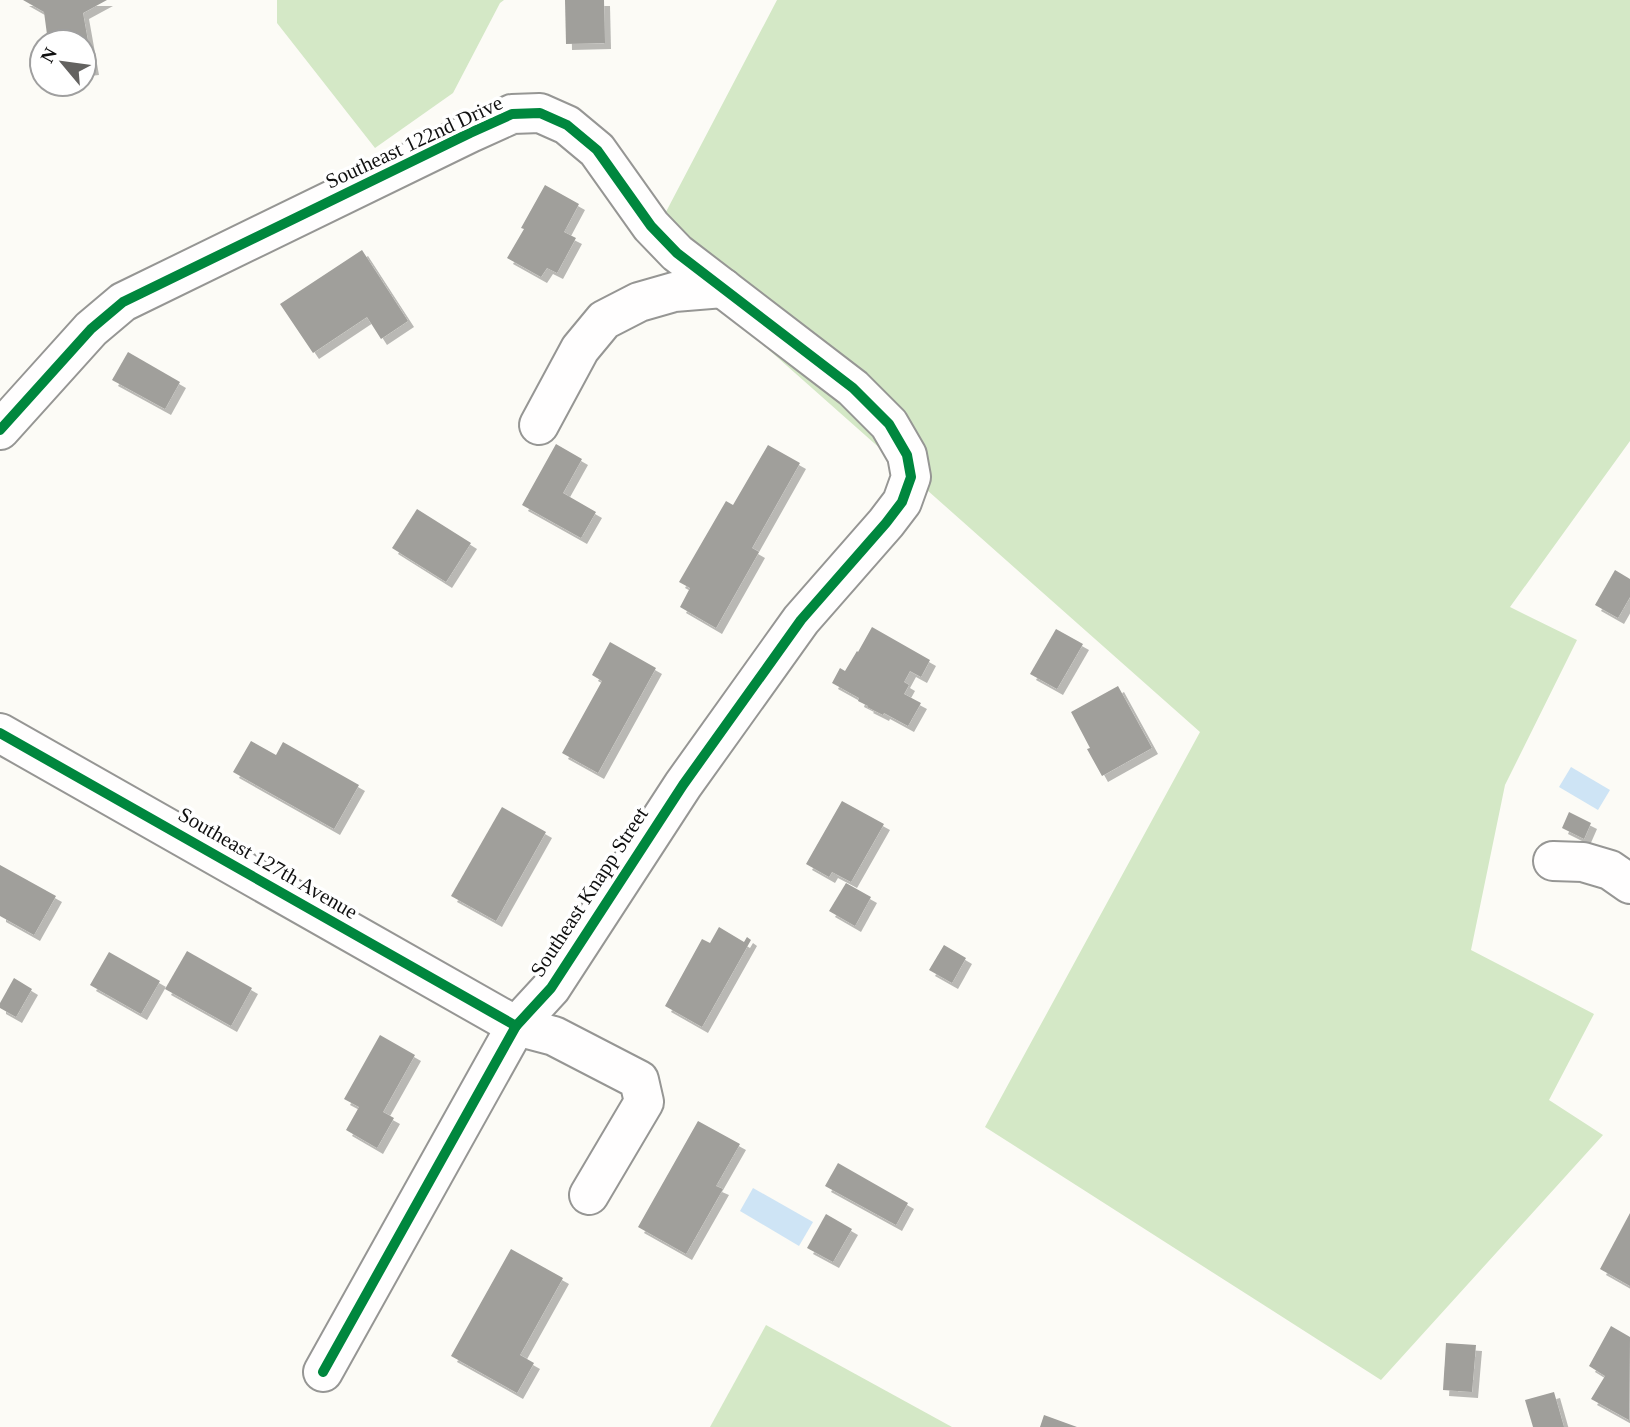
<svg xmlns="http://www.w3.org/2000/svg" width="1630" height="1427" font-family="'Times New Roman',serif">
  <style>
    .forest { fill: #d4e8c6 }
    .water { fill: #cee4f5 }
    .building { fill: #a09f9b; filter: url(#shadow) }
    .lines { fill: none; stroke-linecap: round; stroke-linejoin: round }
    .minor-casing { stroke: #969694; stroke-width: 42 }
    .minor { stroke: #fffefe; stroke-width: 38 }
    .cycleway-casing { stroke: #fff; stroke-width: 15 }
    .cycleway { stroke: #00873e; stroke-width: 10 }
    .labels { text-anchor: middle; stroke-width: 7; stroke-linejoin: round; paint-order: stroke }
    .street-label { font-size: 21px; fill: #101010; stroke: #fff }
  </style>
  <defs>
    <filter id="shadow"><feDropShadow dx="6" dy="6" stdDeviation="0" flood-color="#0004"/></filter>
  </defs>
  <rect width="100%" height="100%" fill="#fcfbf6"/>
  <g class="forest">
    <path d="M277,0H504L500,3L453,93L375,148L277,23Z"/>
    <path d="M777,0H1630V441L1510,607L1577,640L1505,785L1471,950L1594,1014L1549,1100L1603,1135L1381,1380L985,1127L1200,732L751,334L646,250Z"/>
    <path d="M766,1325L952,1427H710Z"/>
  </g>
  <g class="water">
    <path d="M1571,767L1610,790L1598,810L1559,787Z"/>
    <path d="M753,1188L813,1222L799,1246L740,1211Z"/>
  </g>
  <g class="building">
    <path d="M23,0H107L83,13L93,69L84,70V42H48L44,12Z"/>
    <path d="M565,0H604L605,43L566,44Z"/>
    <path d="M545,185L579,204L564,232L576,238L557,273L547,268L541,277L507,258L524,229L521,228Z"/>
    <path d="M362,250L408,321L381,339L367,317L313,353L280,304Z"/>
    <path d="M128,352L180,382L165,409L112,380Z"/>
    <path d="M556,444L582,459L563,493L596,512L581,538L522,505Z"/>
    <path d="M768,445L800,463L752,548L759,552L716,628L680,607L690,588L679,582L726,501L733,505Z"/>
    <path d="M417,509L471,543L446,582L392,548Z"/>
    <path d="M1615,570L1630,579V597L1618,618L1595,605Z"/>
    <path d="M872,627L930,660L921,677L910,671L904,682L909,685L904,694L921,703L908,726L884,713L883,715L867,707L868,706L858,701L859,698L832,683L840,668L845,671L857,651L858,652Z"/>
    <path d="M1056,629L1083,644L1057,689L1030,674Z"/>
    <path d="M610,642L656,668L598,773L562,753L602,681L592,675Z"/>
    <path d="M1118,686L1152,748L1102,776L1087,749L1090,748L1071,712Z"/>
    <path d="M251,741L276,755L283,742L359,785L334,829L233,772Z"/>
    <path d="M842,801L884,824L851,882L832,872L829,877L806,864Z"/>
    <path d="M502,807L546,832L496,921L451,896Z"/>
    <path d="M1569,812L1591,823L1584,839L1562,828Z"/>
    <path d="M0,865L56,896L34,935L0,916Z"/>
    <path d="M846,883L871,897L855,926L829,911Z"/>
    <path d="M719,927L744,942L747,937L751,940L702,1027L665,1006L702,939L710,943Z"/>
    <path d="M944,945L966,958L952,983L929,970Z"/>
    <path d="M187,951L252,988L231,1026L165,989Z"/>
    <path d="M109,952L160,981L141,1014L90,985Z"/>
    <path d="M14,978L32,989L16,1017L0,1008V1003Z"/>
    <path d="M380,1035L415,1055L383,1112L394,1118L377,1148L346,1130L359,1107L344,1099Z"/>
    <path d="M698,1121L740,1144L716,1186L723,1189L686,1254L638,1227Z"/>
    <path d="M838,1163L908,1203L896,1225L825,1186Z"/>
    <path d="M1630,1213V1286L1600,1269Z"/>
    <path d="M826,1214L852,1229L833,1262L807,1248Z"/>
    <path d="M511,1249L563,1278L520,1355L534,1363L517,1393L451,1356Z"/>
    <path d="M1611,1326L1630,1337L1629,1420L1591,1399L1605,1376L1589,1366Z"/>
    <path d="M1446,1343L1476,1345L1472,1392L1443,1390Z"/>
    <path d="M1554,1392L1564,1427H1533L1525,1400Z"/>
    <path d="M1044,1415L1077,1427H1040Z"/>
  </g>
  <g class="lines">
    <defs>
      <g id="minor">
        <path d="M539,425L580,349L604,320L639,302L674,292L723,288"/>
        <path d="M0,430L91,329L123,302L470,133L512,114L540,113L567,125L597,150L651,226L677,253L853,388L889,424L907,455L911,477L902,502L886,523L801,620L683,785L551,988L516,1026L323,1372"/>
        <path d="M0,733L516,1026L554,1036L639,1080L644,1102L589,1195"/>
        <path d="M1553,861L1583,862L1610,870L1630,884"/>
      </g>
    </defs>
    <use href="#minor" class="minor-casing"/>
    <use href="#minor" class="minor"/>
    <defs>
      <g id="cycleway">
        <path d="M0,430L91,329L123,302L470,133L512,114L540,113L567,125L597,150L651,226L677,253L853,388L889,424L907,455L911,477L902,502L886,523L801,620L683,785L551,988L516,1026L323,1372"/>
        <path d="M0,733L516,1026"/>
      </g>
    </defs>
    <use href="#cycleway" class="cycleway-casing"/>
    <use href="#cycleway" class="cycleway"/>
  </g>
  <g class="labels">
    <g class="street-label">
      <text transform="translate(414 142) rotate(-25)" y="7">Southeast 122nd Drive</text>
      <text transform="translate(268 863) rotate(30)" y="7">Southeast 127th Avenue</text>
      <text transform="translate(589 892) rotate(-57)" y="7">Southeast Knapp Street</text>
    </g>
  </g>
  <g transform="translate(63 63) rotate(299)"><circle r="33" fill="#ffffff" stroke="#9f9f9f" stroke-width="2"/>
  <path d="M0-5L12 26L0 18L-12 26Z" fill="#636260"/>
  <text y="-10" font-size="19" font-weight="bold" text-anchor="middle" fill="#101010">N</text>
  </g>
</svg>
